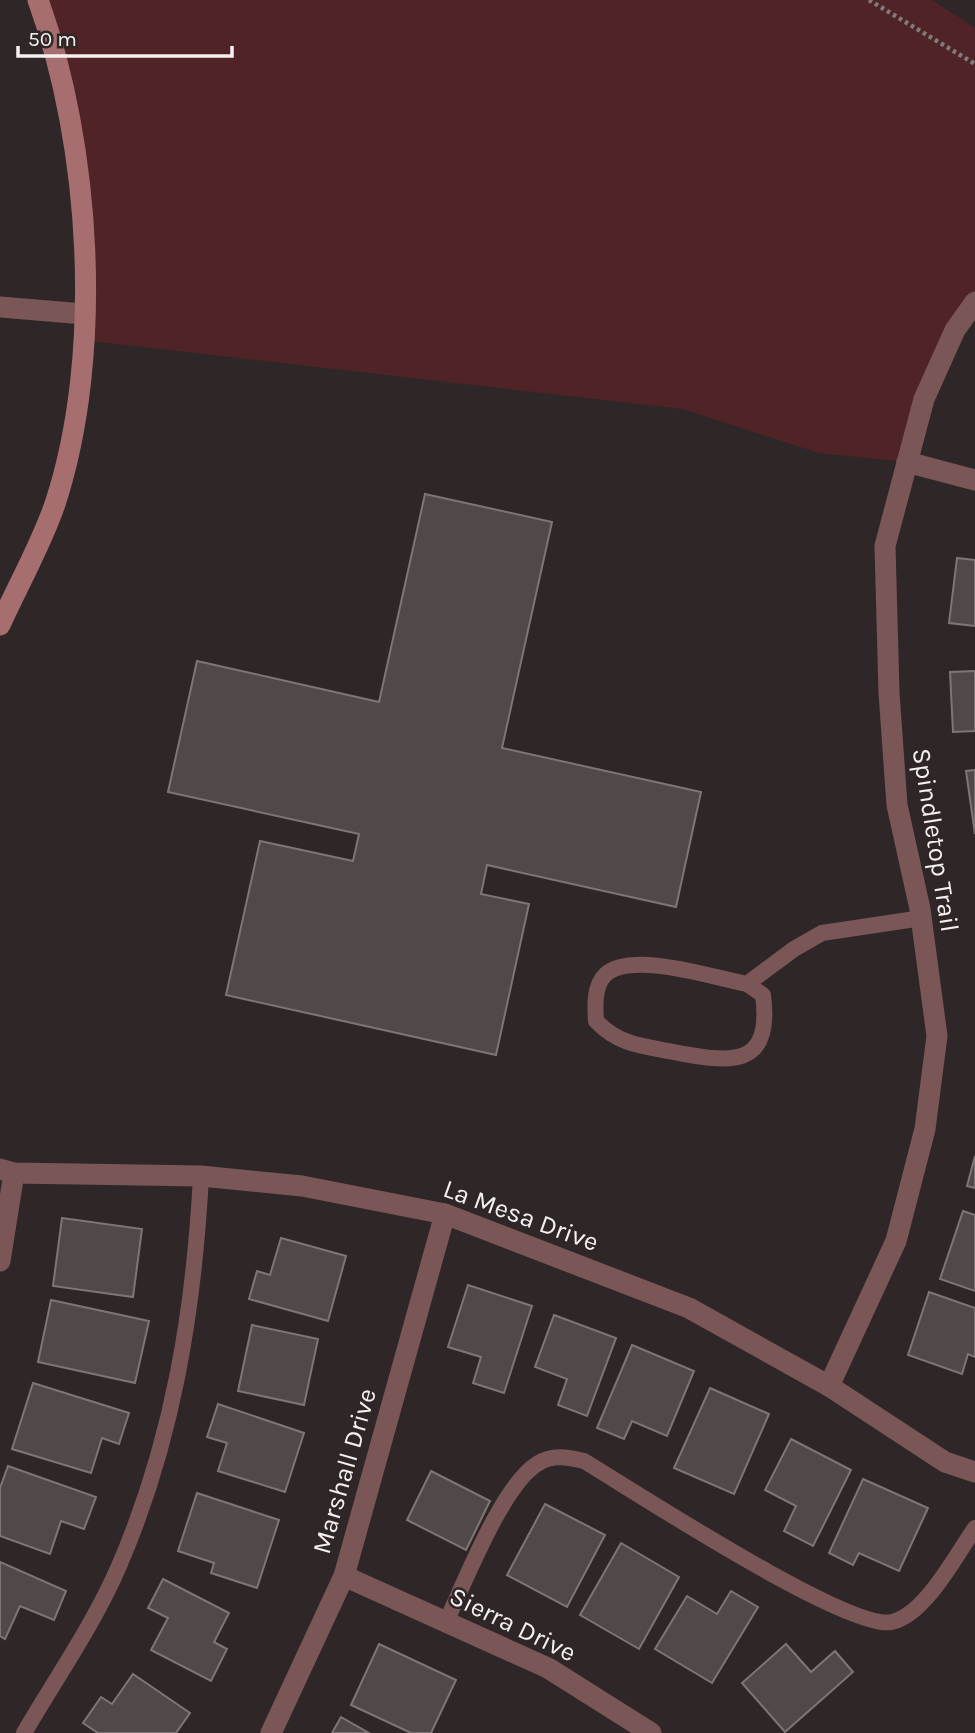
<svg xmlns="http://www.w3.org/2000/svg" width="975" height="1733" font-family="Karla,sans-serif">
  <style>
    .green { fill: #502426 }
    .building { fill: #514949; stroke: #7e7575; stroke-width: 2 }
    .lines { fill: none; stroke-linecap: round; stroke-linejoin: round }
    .path { stroke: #817b7b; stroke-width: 4.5; stroke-dasharray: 3.5 3.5; stroke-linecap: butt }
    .lane { stroke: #7a5656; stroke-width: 16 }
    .street { stroke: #7a5656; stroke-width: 21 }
    .secondary { stroke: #a76e6f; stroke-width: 21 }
    .labels { text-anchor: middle; stroke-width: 5; stroke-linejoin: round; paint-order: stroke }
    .street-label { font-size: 26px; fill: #f6f1f1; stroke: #2f2727 }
  </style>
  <rect width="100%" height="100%" fill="#2f2727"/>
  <path class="green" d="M33,0H932L975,28V302L907,462L819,453L683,409L82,340L83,215Z"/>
  <g class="building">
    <path d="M425,494L552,522L502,748L701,792L676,907L487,865L481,894L529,904L496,1055L226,995L260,841L353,861L359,834L168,792L197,661L379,702Z"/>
    <path d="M957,558L975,560V626L949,623Z"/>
    <path d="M975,671V731L953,732L950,672Z"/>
    <path d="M975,770V834L966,771Z"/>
    <path d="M975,1156V1188L967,1186Z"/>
    <path d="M963,1211L975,1215V1291L940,1279Z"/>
    <path d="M62,1218L142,1229L133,1297L53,1286Z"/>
    <path d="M281,1238L346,1256L328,1321L249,1299L257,1271L270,1275Z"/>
    <path d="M468,1285L532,1306L504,1393L473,1383L481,1357L448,1347Z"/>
    <path d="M929,1292L975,1308V1357L968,1354L962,1374L908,1355Z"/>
    <path d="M51,1300L149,1321L135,1383L38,1362Z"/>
    <path d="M554,1315L616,1338L587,1416L558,1405L567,1379L535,1367Z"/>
    <path d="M252,1325L318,1339L304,1405L238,1391Z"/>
    <path d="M632,1345L694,1371L667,1436L632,1421L624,1439L597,1428Z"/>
    <path d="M33,1383L129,1413L119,1444L102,1438L91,1473L12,1449Z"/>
    <path d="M710,1388L769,1414L734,1494L674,1468Z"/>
    <path d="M218,1404L304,1433L285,1492L218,1471L227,1443L207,1437Z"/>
    <path d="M791,1439L851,1470L813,1546L784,1531L796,1506L765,1490Z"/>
    <path d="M8,1466L96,1497L84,1529L61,1521L50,1554L0,1536V1488Z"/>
    <path d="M431,1471L490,1501L466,1550L407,1520Z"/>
    <path d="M863,1479L928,1508L899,1571L859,1553L853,1565L829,1553Z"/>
    <path d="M197,1493L279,1520L257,1588L211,1573L214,1563L178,1551Z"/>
    <path d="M545,1504L605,1535L567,1607L507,1575Z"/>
    <path d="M621,1543L679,1577L639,1649L580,1615Z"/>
    <path d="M0,1562L66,1591L54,1620L20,1606L5,1639L0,1636Z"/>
    <path d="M163,1579L229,1613L214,1642L227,1649L211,1681L151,1650L168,1618L148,1608Z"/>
    <path d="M731,1591L758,1607L712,1683L655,1649L687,1596L717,1614Z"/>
    <path d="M379,1644L456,1680L431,1733H411L351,1705Z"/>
    <path d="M786,1644L811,1672L835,1651L853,1672L785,1732L742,1683Z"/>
    <path d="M133,1674L190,1713L176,1733H98L83,1723L101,1697L112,1704Z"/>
    <path d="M341,1717L369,1733H332Z"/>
  </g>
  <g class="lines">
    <path class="path" d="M869,0L975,64"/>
    <g class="lane">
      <path d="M747,984C714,978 631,950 605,975C594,986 595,1006 596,1021C619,1045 642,1046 674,1052C728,1062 773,1071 763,995L747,984L794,949L822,933L922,918"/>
      <path d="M446,1622C465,1582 502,1486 537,1464C552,1454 568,1457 584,1461C634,1491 848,1631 892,1622C925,1615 956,1555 975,1528"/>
      <path d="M24,1733C56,1678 94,1624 119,1566C173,1441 194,1310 201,1176"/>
    </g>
    <g class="street">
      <path d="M0,307L84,314"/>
      <path d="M907,462L975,480"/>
      <path d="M0,1169L14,1173L201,1176L302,1186L445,1214L689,1308L829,1386L945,1462L975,1472"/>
      <path d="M0,1261L14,1173"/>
      <path d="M829,1386L896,1241L925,1129L937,1036L920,909L897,805L889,693L885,546L924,399L955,330L975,302"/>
      <path d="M344,1576L548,1668L651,1733"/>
      <path d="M271,1733L344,1576L445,1214"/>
    </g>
    <path class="secondary" d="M0,625C18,585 41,545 55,504C104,355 91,146 38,0"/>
  </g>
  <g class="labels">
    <g class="street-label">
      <text transform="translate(936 840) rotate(81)" y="9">Spindletop Trail</text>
      <text transform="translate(521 1215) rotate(20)" y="9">La Mesa Drive</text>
      <text transform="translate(344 1471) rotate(-74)" y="9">Marshall Drive</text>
      <text transform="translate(513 1624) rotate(26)" y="9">Sierra Drive</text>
    </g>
  </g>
  <path d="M18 46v10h214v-10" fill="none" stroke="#f6f1f1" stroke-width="3.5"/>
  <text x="28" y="46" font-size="21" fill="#f6f1f1" stroke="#2f2727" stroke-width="5" paint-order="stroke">50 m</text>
</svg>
